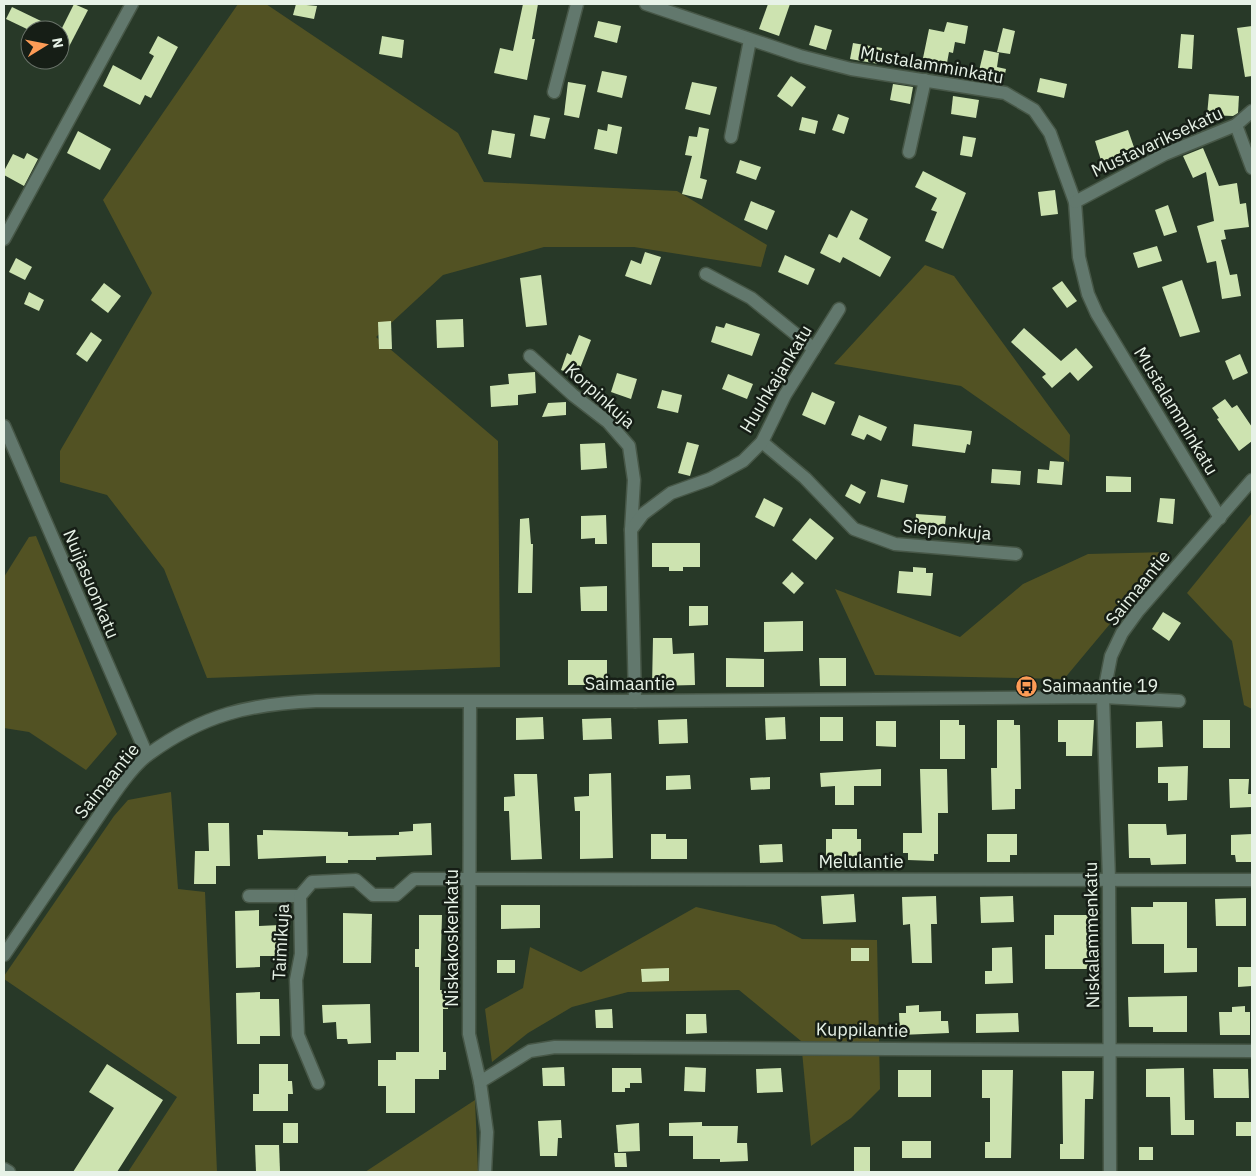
<svg xmlns="http://www.w3.org/2000/svg" width="1256" height="1176" font-family="'IBM Plex Sans',sans-serif">
  <style>
    .green { fill: #525223 }
    .building { fill: #cde3b0 }
    .lines { fill: none; stroke-linecap: round; stroke-linejoin: round }
    .minor-casing { stroke: #475747; stroke-width: 15 }
    .minor { stroke: #62786d; stroke-width: 12 }
    .labels { text-anchor: middle; stroke-width: 5; stroke-linejoin: round; paint-order: stroke }
    .street-label { font-size: 18px; fill: #e7f2e7; stroke: #161e16 }
    .poi-label { font-size: 18px; fill: #e7f2e7; stroke: #161e16; text-anchor: start }
  </style>
  <rect width="100%" height="100%" fill="#283928"/>
  <g class="green">
    <path d="M238,4H266L458,133L484,182L677,191L767,245L761,267L634,247H544L443,275L376,337L498,441L500,667L207,678L164,569L107,495L60,482V451L152,293L103,200Z"/>
    <path d="M925,265L954,276L1070,435L1069,462L961,386L834,364Z"/>
    <path d="M1252,513V709L1244,705L1232,641L1187,593Z"/>
    <path d="M36,536L117,734L86,770L29,732L4,728V577L29,537Z"/>
    <path d="M1170,552L1064,679L875,675L835,589L960,637L1023,584L1088,554Z"/>
    <path d="M171,792L178,889L205,892L217,1172H128L177,1097L4,979V976L114,816L128,800Z"/>
    <path d="M696,907L775,925L802,939L877,940L880,1089L851,1118L811,1146L801,1041L739,990L628,992L572,1007L528,1033L492,1062L485,1009L523,988L530,947L581,972Z"/>
    <path d="M475,1100L478,1172H365Z"/>
  </g>
  <g class="building">
    <path d="M74,4L88,10L60,64V32Z"/>
    <path d="M296,4L317,6L314,19L293,15Z"/>
    <path d="M523,4H538L532,39H535L527,80L494,73L500,48L513,51Z"/>
    <path d="M768,4H790L779,36L759,29Z"/>
    <path d="M12,7L41,21L36,30H29L6,19Z"/>
    <path d="M598,21L621,26L617,43L594,37Z"/>
    <path d="M947,22L968,26L965,44L955,42L953,53L949,52L947,63L923,58L929,29L944,32Z"/>
    <path d="M815,25L832,30L826,50L809,45Z"/>
    <path d="M1252,26V76L1245,77L1237,28Z"/>
    <path d="M1003,28L1015,31L1010,54L997,52Z"/>
    <path d="M1181,34L1194,35L1192,69L1178,68Z"/>
    <path d="M158,36L178,47L151,98L145,95L140,105L103,86L113,65L141,80L154,56L149,53Z"/>
    <path d="M382,36L404,40L402,58L379,54Z"/>
    <path d="M853,43L882,48L879,64L850,59Z"/>
    <path d="M984,50L999,53L997,67L1006,69L1003,83L977,79Z"/>
    <path d="M602,71L627,76L622,98L597,92Z"/>
    <path d="M791,76L806,87L792,107L777,96Z"/>
    <path d="M1040,78L1067,84L1064,98L1037,92Z"/>
    <path d="M568,82L586,85L579,118L564,115Z"/>
    <path d="M692,82L717,87L710,115L685,109Z"/>
    <path d="M893,84L913,87L910,104L890,100Z"/>
    <path d="M1209,94L1239,96L1238,113L1233,116L1207,115Z"/>
    <path d="M953,96L979,100L976,118L951,114Z"/>
    <path d="M838,114L849,118L844,134L832,130Z"/>
    <path d="M534,115L550,118L545,139L530,136Z"/>
    <path d="M802,117L818,121L815,134L799,130Z"/>
    <path d="M608,124L622,127L617,154L594,149L598,129L607,131Z"/>
    <path d="M699,127L709,129L700,178L707,180L702,199L682,194L692,156L685,155L689,136L697,137Z"/>
    <path d="M492,130L515,134L511,158L488,154Z"/>
    <path d="M1128,130L1137,156L1103,167L1095,141Z"/>
    <path d="M78,131L111,149L100,170L67,153Z"/>
    <path d="M963,136L976,138L972,157L960,155Z"/>
    <path d="M1203,148L1219,186L1237,183L1240,204L1246,203L1249,227L1224,230L1226,239L1221,240L1230,275L1237,274L1241,296L1222,299L1216,261L1207,263L1197,226L1214,221L1206,172L1193,178L1183,156Z"/>
    <path d="M27,153L38,159L24,186L4,175V171L13,154L24,159Z"/>
    <path d="M740,160L761,167L756,180L736,173Z"/>
    <path d="M923,171L966,193L943,249L925,241L937,212L931,210L937,198L915,187Z"/>
    <path d="M1055,190L1058,214L1041,216L1038,192Z"/>
    <path d="M751,201L775,211L767,230L744,220Z"/>
    <path d="M1168,205L1177,232L1164,236L1155,210Z"/>
    <path d="M851,210L868,219L859,239L891,257L880,277L843,257L840,263L820,253L829,234L837,238Z"/>
    <path d="M1157,246L1162,261L1138,268L1133,253Z"/>
    <path d="M645,252L661,257L651,285L625,276L631,260L641,264Z"/>
    <path d="M785,255L815,269L808,285L778,272Z"/>
    <path d="M16,258L32,267L25,280L9,272Z"/>
    <path d="M541,275L547,325L526,327L520,278Z"/>
    <path d="M1182,280L1200,332L1180,337L1162,287Z"/>
    <path d="M1062,281L1077,301L1067,308L1052,288Z"/>
    <path d="M104,283L121,296L108,313L91,300Z"/>
    <path d="M29,292L44,300L39,311L24,304Z"/>
    <path d="M463,319L464,347L437,348L436,320Z"/>
    <path d="M391,321L392,349H379L378,322Z"/>
    <path d="M726,323L760,334L752,356L711,342L716,326L724,328Z"/>
    <path d="M1024,328L1061,361L1076,348L1093,367L1078,381L1070,372L1052,388L1042,377L1046,374L1011,342Z"/>
    <path d="M91,332L102,340L87,362L76,354Z"/>
    <path d="M579,335L591,340L577,376L561,370L567,353L571,355Z"/>
    <path d="M1240,354L1248,373L1233,380L1225,361Z"/>
    <path d="M535,372L536,393L518,395V405L491,407L490,386L509,384L508,374Z"/>
    <path d="M617,373L637,379L631,399L611,392Z"/>
    <path d="M728,374L753,384L747,399L722,389Z"/>
    <path d="M662,390L682,395L678,413L657,408Z"/>
    <path d="M812,392L835,402L825,425L802,415Z"/>
    <path d="M1225,399L1232,408L1237,405L1252,427V441L1239,451L1217,419L1219,418L1212,408Z"/>
    <path d="M566,402V415L542,417L548,403Z"/>
    <path d="M859,415L887,427L881,441L867,434L864,440L851,435Z"/>
    <path d="M914,424L972,431L970,445L967,444L965,453L912,446Z"/>
    <path d="M687,442L699,445L690,476L678,473Z"/>
    <path d="M605,443L607,468L581,470L580,444Z"/>
    <path d="M1050,461L1064,462L1062,485L1037,483L1038,469L1049,470Z"/>
    <path d="M992,469L1021,471L1020,485L991,483Z"/>
    <path d="M1106,476L1131,477V492H1106Z"/>
    <path d="M881,479L908,485L904,503L877,497Z"/>
    <path d="M851,484L866,492L860,504L845,496Z"/>
    <path d="M764,498L783,508L774,527L755,517Z"/>
    <path d="M1160,498L1175,499L1173,524L1157,522Z"/>
    <path d="M916,514L946,516L944,534L915,532Z"/>
    <path d="M606,515L607,544H595V538L581,539V516Z"/>
    <path d="M529,518L531,544H533L532,593H518L520,519Z"/>
    <path d="M810,518L834,538L816,560L792,540Z"/>
    <path d="M652,543H700V567H683V571H669V567H652Z"/>
    <path d="M913,567L926,568V573H933L931,596L897,593L899,571L913,572Z"/>
    <path d="M792,572L804,583L794,594L782,583Z"/>
    <path d="M607,586V611H581L580,587Z"/>
    <path d="M689,606H708V625L689,626Z"/>
    <path d="M1163,612L1181,623L1169,641L1152,629Z"/>
    <path d="M803,621V651L764,652V622Z"/>
    <path d="M653,638H672L673,654L694,653L695,685L652,686Z"/>
    <path d="M726,658L764,659V687H726Z"/>
    <path d="M819,658H846V686H820Z"/>
    <rect x="568" y="660" width="39" height="25"/>
    <path d="M543,717L544,739L516,740V718Z"/>
    <path d="M785,717L786,739L766,740L765,718Z"/>
    <rect x="820" y="717" width="23" height="24"/>
    <path d="M611,718L612,739L583,740L582,719Z"/>
    <path d="M687,719L688,743L659,744L658,720Z"/>
    <path d="M940,720H959V725H965V759H940Z"/>
    <path d="M997,720H1014V725H1020L1021,789H1015V809L992,810L991,768H997Z"/>
    <path d="M1058,720H1094L1092,756H1066V742H1058Z"/>
    <rect x="1203" y="720" width="27" height="28"/>
    <path d="M876,721H896V747L876,746Z"/>
    <path d="M1162,721L1163,747L1136,748V722Z"/>
    <path d="M1188,766L1187,800L1168,801V783H1158V767Z"/>
    <path d="M881,769V786H854V805H835V786L821,787L820,773Z"/>
    <path d="M920,769H947L948,813H938V854H934V861L908,860V853H903V833H922Z"/>
    <path d="M611,773L613,858L580,859V811H575L574,797L589,796V774Z"/>
    <path d="M514,774H537L542,859L511,860L509,811H504V797L515,796Z"/>
    <path d="M690,775L691,789L666,790V776Z"/>
    <path d="M770,777V789L751,790L750,778Z"/>
    <path d="M1229,779H1249L1248,794H1252V807L1230,808Z"/>
    <path d="M208,823H229L230,866H216V884H194L195,851H209Z"/>
    <path d="M431,823L432,855L376,857V860H348V863H326V856L258,859L257,835H263V830L348,832V836L399,835V832L413,831V824Z"/>
    <path d="M1128,824H1166L1167,835L1186,834V864L1151,865L1150,858H1129Z"/>
    <path d="M832,829H857V839H861V860L826,859V839H832Z"/>
    <path d="M651,834H666V839H687V859H651Z"/>
    <path d="M987,834H1017V855H1010V862H987Z"/>
    <path d="M1252,834V862H1236L1235,855H1231V835Z"/>
    <path d="M782,844L783,862L760,863L759,845Z"/>
    <path d="M854,894L856,922L823,924L821,896Z"/>
    <path d="M936,896L937,924H931L932,963H912L910,924L903,925L902,897Z"/>
    <path d="M1013,896L1014,922L981,923L980,897Z"/>
    <path d="M1246,898V926H1216L1215,899Z"/>
    <path d="M1153,902H1187V948H1197V972L1164,973V944H1132L1131,907H1153Z"/>
    <path d="M501,905H540V928L501,929Z"/>
    <path d="M259,910V926L280,925V956H260V967L236,968L235,911Z"/>
    <path d="M343,913L372,914L371,963H343Z"/>
    <path d="M419,915H442L440,990H443V996H448V1009H443V1052H446V1070H439V1079H415V1113H386V1086H378V1060H396V1052H419V967H415V949H419Z"/>
    <path d="M1054,915H1088L1087,950H1096V969H1045V935H1054Z"/>
    <path d="M1012,947L1013,983L985,984V971H992V948Z"/>
    <rect x="851" y="948" width="18" height="13"/>
    <rect x="497" y="960" width="18" height="13"/>
    <path d="M1238,967H1252V986L1238,987Z"/>
    <path d="M669,968V981L642,982L641,969Z"/>
    <path d="M260,992V999H279L280,1036H260V1044H237L236,993Z"/>
    <path d="M1187,996V1032H1153V1027H1129L1128,997Z"/>
    <path d="M370,1004L371,1043L348,1044L347,1039H337L336,1022L323,1023L322,1005Z"/>
    <path d="M919,1005V1012L941,1011V1021H948L949,1033L900,1035L899,1013H906V1006Z"/>
    <path d="M1245,1006V1012H1250V1035H1220L1219,1012H1232V1007Z"/>
    <path d="M612,1009L613,1028H596L595,1010Z"/>
    <path d="M1018,1013L1019,1032L976,1033V1014Z"/>
    <path d="M686,1014H706L707,1033L686,1034Z"/>
    <path d="M107,1064L163,1100L117,1172H73L114,1108L89,1092Z"/>
    <path d="M259,1064H288V1081H292L293,1094H288V1111H253V1094H259Z"/>
    <path d="M564,1067L565,1086H543L542,1068Z"/>
    <path d="M685,1067L706,1068L705,1092L684,1091Z"/>
    <path d="M612,1068H641L642,1083H630V1088H625V1092H612Z"/>
    <path d="M781,1068L783,1092L757,1093L756,1069Z"/>
    <path d="M1184,1068L1185,1120H1194V1135H1171L1170,1097H1146V1069Z"/>
    <path d="M1213,1069H1248L1249,1098H1214Z"/>
    <rect x="898" y="1070" width="33" height="27"/>
    <path d="M982,1070H1013L1011,1158H985V1142H990V1098H982Z"/>
    <path d="M1062,1071H1094L1093,1099H1085L1084,1159H1060V1144H1063Z"/>
    <path d="M561,1120L562,1138H558L557,1156H540L538,1121Z"/>
    <path d="M702,1122V1126H738L737,1143H747L748,1161L720,1162V1159H693V1136H669V1123Z"/>
    <rect x="1236" y="1122" width="16" height="14"/>
    <rect x="283" y="1123" width="15" height="20"/>
    <path d="M639,1123L640,1151L618,1152L616,1125Z"/>
    <rect x="902" y="1141" width="29" height="17"/>
    <path d="M255,1145H279L280,1171L256,1172Z"/>
    <rect x="854" y="1147" width="16" height="25"/>
    <rect x="1139" y="1147" width="14" height="13"/>
    <path d="M614,1153H626L627,1167H615Z"/>
  </g>
  <g class="lines">
    <defs>
      <g id="minor">
        <path d="M646,4L800,56L851,69L1005,93L1034,110L1050,133L1075,202L1079,257L1088,294L1097,314L1220,518"/>
        <path d="M554,92L577,4"/>
        <path d="M1236,125L1252,168"/>
        <path d="M731,137L750,40"/>
        <path d="M909,152L925,80"/>
        <path d="M1075,202L1165,154L1236,125L1252,111"/>
        <path d="M4,239L132,4"/>
        <path d="M706,274L751,298L814,349"/>
        <path d="M530,356L573,395L608,422L629,446L634,480L631,530"/>
        <path d="M4,426L147,755"/>
        <path d="M762,442L805,478L854,529L895,544L1016,554"/>
        <path d="M635,701L631,530L643,514L671,493L710,479L743,461L762,442L785,395L839,309"/>
        <path d="M470,702L469,1034L480,1082L487,1132L485,1172"/>
        <path d="M249,896H300"/>
        <path d="M4,955C33,912 63,869 92,826C106,806 129,768 149,754C204,714 250,704 316,701H635L1103,697L1179,701"/>
        <path d="M480,1082L530,1051L555,1047L1252,1051"/>
        <path d="M318,1083L298,1035L296,980L301,954L300,896L312,882L356,880L373,895H396L414,879L1252,880"/>
        <path d="M4,1169L9,1172"/>
        <path d="M1110,1172L1109,879L1103,697L1111,656L1122,633L1138,611L1252,480"/>
      </g>
    </defs>
    <use href="#minor" class="minor-casing"/>
    <use href="#minor" class="minor"/>
  </g>
  <defs>
    <symbol id="bus-disc" viewBox="-11 -11 22 22"><circle r="9.5" fill="#fd9c56" stroke="#161e16"/><path d="M-5-6H5V4H4V6H2V4H-2V6H-4V4H-5ZM-3.5-4V0h7V-4ZM-3.5 1.2v1.5H-2V1.2ZM2 1.2v1.5H3.5V1.2Z" fill="#111"/></symbol>
  </defs>
  <g fill-rule="evenodd">
    <use href="#bus-disc" x="1014" y="674" width="25" height="25"/>
  </g>
  <g class="labels">
    <g class="street-label">
      <text transform="translate(932 65) rotate(10)" y="6">Mustalamminkatu</text>
      <text transform="translate(1157 142) rotate(-25)" y="6">Mustavariksekatu</text>
      <text transform="translate(776 379) rotate(-59)" y="6">Huuhkajankatu</text>
      <text transform="translate(600 396) rotate(42)" y="6">Korpinkuja</text>
      <text transform="translate(1176 411) rotate(59)" y="6">Mustalamminkatu</text>
      <text transform="translate(947 530) rotate(5)" y="6">Sieponkuja</text>
      <text transform="translate(91 584) rotate(67)" y="6">Nuijasuonkatu</text>
      <text transform="translate(1138 588) rotate(-51)" y="6">Saimaantie</text>
      <text x="630" y="690">Saimaantie</text>
      <text transform="translate(107 781) rotate(-51)" y="6">Saimaantie</text>
      <text x="861" y="868">Melulantie</text>
      <text transform="translate(1092 935) rotate(-91)" y="6">Niskalammenkatu</text>
      <text transform="translate(452 938) rotate(-90)" y="6">Niskakoskenkatu</text>
      <text transform="translate(281 942) rotate(-87)" y="6">Taimikuja</text>
      <text transform="translate(862 1030) rotate(1)" y="6">Kuppilantie</text>
    </g>
    <g class="poi-label">
      <text x="1042" y="692">Saimaantie 19</text>
    </g>
  </g>
  <rect width="1256" height="1176" fill="none" stroke="#e7f2e7" stroke-width="10"/>
  <g transform="translate(45 45) rotate(80)"><circle r="24" fill="#161e16" stroke="#6a736a"/>
  <path d="M0-4L9 19L0 12L-9 19Z" fill="#fd9c56"/>
  <text y="-8" font-size="14" font-weight="bold" text-anchor="middle" fill="#e7f2e7">N</text>
  </g>
</svg>
